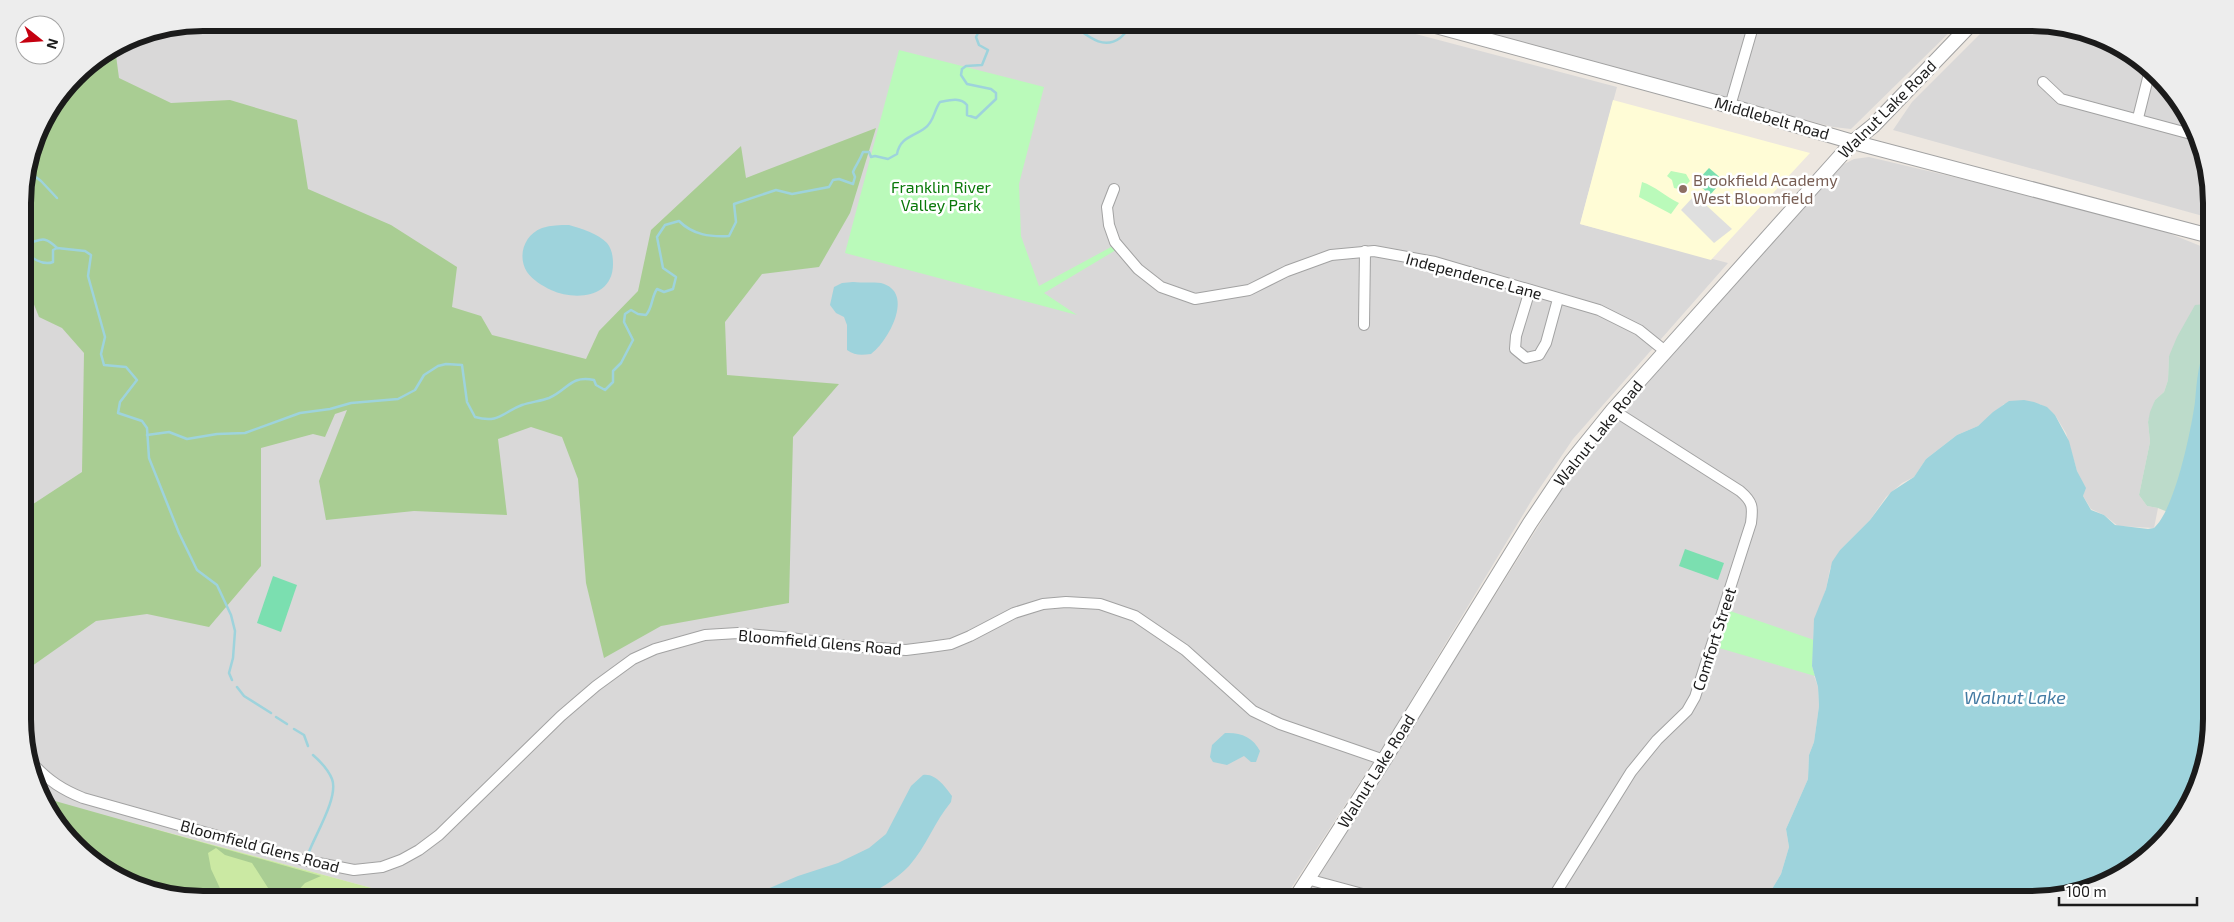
<svg xmlns="http://www.w3.org/2000/svg" width="2234" height="922" font-family="'Exo 2',sans-serif">
  <style>
    .residential { fill: #d9d8d8 }
    .education { fill: #fffcd6 }
    .grass { fill: #cbe9a3 }
    .forest { fill: #a9cd93 }
    .wetland { fill: #bcdbca }
    .park { fill: #bafaba }
    .pitch { fill: #7bdfb0 }
    .parking { fill: #dfdfdf }
    .water { fill: #9ed3dc }
    .lines { fill: none; stroke-linecap: round; stroke-linejoin: round }
    .stream { stroke: #9ed3dc; stroke-width: 2.5 }
    .minor-casing { stroke: #a2a2a2; stroke-width: 12 }
    .tertiary-casing { stroke: #a2a2a2; stroke-width: 16 }
    .minor { stroke: #fff; stroke-width: 10 }
    .tertiary { stroke: #fff; stroke-width: 14 }
    .education-dot { fill: #8d6e63; stroke: #fff; stroke-width: 2 }
    .labels { text-anchor: middle; stroke-width: 5; stroke-linejoin: round; paint-order: stroke }
    .street-label { font-size: 16px; fill: #1b1b1b; stroke: #fff }
    .education-label { font-size: 16px; fill: #785e54; stroke: #fff; text-anchor: start }
    .park-label { font-size: 16px; fill: #097809; stroke: #fff }
    .water-label { font-size: 18px; font-style: italic; fill: #447ba3; stroke: #fff }
    .rim { fill: none; stroke: #1b1b1b; stroke-width: 6 }
  </style>
  <rect width="100%" height="100%" fill="#ede7e0"/>
  <g class="residential">
    <path d="M203,22L1374,23L1617,87L1580,224L1728,263L1573,439L1533,498L1391,734L1284,899H412L48,800L24,743L23,191L41,123L84,68L134,36Z"/>
    <path d="M1435,23H1959L1851,129L1833,127Z"/>
    <path d="M1991,23H2031L2100,36L2174,93L2210,180V218L1893,130L1912,102Z"/>
    <path d="M1869,157L2013,191L2161,230L2208,249L2210,251V298L2169,356L2168,380L2164,392L2155,400L2148,422L2150,442L2139,495L2147,506L2158,508L2154,528L2118,526L2104,515L2091,509L2083,496L2085,488L2077,471L2066,433L2055,415L2040,404H2004L1978,426L1957,435L1926,459L1914,477L1902,483L1886,497L1870,520L1840,550L1830,569L1826,589L1814,623L1812,670L1818,687L1819,706L1814,742L1809,755L1808,779L1786,829L1789,847L1781,874L1766,899H1305L1578,463L1631,399L1844,164L1854,159Z"/>
  </g>
  <path class="education" d="M1613,100L1810,153L1711,260L1580,224Z"/>
  <path class="grass" d="M48,800L412,899H203L134,886L60,829Z"/>
  <g class="forest">
    <path d="M115,48L119,78L171,103L230,100L297,120L308,189L391,225L457,267L452,307L481,316L492,335L586,359L599,331L638,291L651,230L741,146L746,178L876,128L850,213L819,267L762,274L725,322L727,375L839,384L793,437L789,603L661,626L604,658L586,583L578,479L562,437L531,427L498,439L507,515L414,511L326,520L319,481L347,410L335,414L325,437L313,434L261,448V566L209,627L147,614L96,621L25,671L24,510L82,472L84,353L62,328L39,317L23,277V191L41,123L84,68Z"/>
    <path d="M48,799L321,876L305,883L295,894L282,896L270,891L252,863L225,855L216,848L208,853L211,869L225,899H203L134,886L93,854L86,844L57,821Z"/>
  </g>
  <path class="wetland" d="M2210,298L2211,530L2158,508L2147,506L2139,495L2150,442L2148,422L2150,412L2155,400L2164,392L2168,380L2169,356L2177,337L2195,305L2205,304Z"/>
  <g class="park">
    <path d="M899,50L1044,87L1019,184L1021,236L1039,286L1113,246L1116,250L1044,293L1077,315L845,253Z"/>
    <path d="M1671,171L1686,174L1690,181C1685,186 1682,190 1674,188L1672,180L1667,176Z"/>
    <path d="M1642,182C1655,186 1666,197 1679,203L1671,214L1639,197Z"/>
    <path d="M1730,611L1814,640L1812,666L1815,676L1719,648Z"/>
  </g>
  <g class="pitch">
    <path d="M1709,168L1723,180L1710,195L1696,182Z"/>
    <path d="M1685,549L1724,563L1718,580L1679,566Z"/>
    <path d="M273,576L297,585L281,632L257,623Z"/>
  </g>
  <path class="parking" d="M1695,195L1732,229L1714,243L1681,210Z"/>
  <g class="water">
    <path d="M569,225C582,229 597,233 607,243C612,249 613,257 613,264C613,298 575,301 551,290C541,285 534,281 527,272C517,256 524,235 542,228C551,225 560,225 569,225Z"/>
    <path d="M853,282C862,283 873,282 881,283C916,292 888,342 871,354C862,355 855,356 847,350V325L844,317L836,313L830,305L834,287L842,283Z"/>
    <path d="M2210,339L2211,719L2198,788L2141,862L2089,890L2042,899H1766L1781,874L1789,847L1786,829L1808,779L1809,755L1814,742L1819,706L1818,687L1812,666L1814,619L1826,589L1832,562L1840,550L1870,520L1891,492L1914,477L1926,459L1957,435L1978,426L1993,412L2009,401L2024,400L2034,402L2047,407L2055,415L2069,441L2077,471L2086,488L2083,496L2091,510L2104,515L2115,525L2148,529L2154,528C2175,509 2191,431 2195,402C2197,380 2198,358 2210,339Z"/>
    <path d="M1225,733C1240,732 1253,737 1260,751L1256,762H1251L1244,756L1227,765L1213,762L1210,757L1212,745Z"/>
    <path d="M923,775C936,773 945,787 952,796L951,802C935,821 926,847 909,866C896,880 877,890 861,899H703L751,896L798,876L838,863L869,848L886,834L911,786Z"/>
  </g>
  <g class="lines">
    <g class="stream">
      <path d="M1015,22L1029,26L1031,22"/>
      <path d="M1068,22C1084,32 1101,52 1120,38C1125,34 1128,28 1136,27C1142,25 1148,28 1155,25L1156,22"/>
      <path d="M28,171L41,181L57,198"/>
      <path d="M23,224L26,231C24,236 22,242 24,248C29,258 43,266 53,262V250L57,248L85,251L91,255L88,276L105,337L101,354L104,365L126,367L137,380L120,402L118,413L142,421L147,428L149,458L179,533L197,570L217,585L231,615L235,631L233,658L229,673L232,680"/>
      <path d="M23,244C40,242 42,233 57,248"/>
      <path d="M147,435L169,432L187,439L217,434L245,433L300,413L330,409L351,403L398,399L415,390L424,375L438,366L446,364L462,365L467,402L475,417C499,424 503,412 522,405C531,402 541,401 549,398C568,390 570,375 594,380L596,385L605,390L613,382V371L621,363L633,340L624,322L625,314L631,310L638,314L646,315C653,307 651,298 657,289L664,292L673,289L676,277L663,268L657,237L665,225L679,221C693,235 710,237 729,236L736,222L734,204L776,190L792,194L829,187L833,180L839,179L853,184L855,177L853,172C856,165 860,160 863,152H869L871,157L875,156L888,159L897,154C900,137 913,137 925,128C934,122 934,110 940,102C950,100 960,97 967,105V115L976,118L996,99V93L991,89L967,84L961,75L962,69L966,66L982,65L988,50L979,45L976,37L981,27L991,22"/>
      <path d="M237,687L244,696L271,713"/>
      <path d="M276,717L287,724"/>
      <path d="M294,729L304,735L308,746"/>
      <path d="M309,852C315,835 339,797 332,779C328,769 321,762 313,755"/>
    </g>
    <defs>
      <g id="minor">
        <path d="M2043,82L2061,99L2191,134"/>
        <path d="M1730,106L1752,30L1756,22"/>
        <path d="M2138,118L2149,74"/>
        <path d="M1114,189L1107,207L1109,225L1115,242L1138,269L1161,287L1195,299L1249,290L1287,271L1331,255L1374,251L1435,262L1599,310L1639,330L1665,351"/>
        <path d="M1530,290L1516,336L1515,349L1526,358L1539,355L1546,343L1558,299"/>
        <path d="M1364,325L1365,251"/>
        <path d="M34,765C49,781 63,790 83,798L303,860L354,870L382,867L401,860L419,850L439,835L561,716L596,686L633,659L655,649L705,635L738,633L791,638L846,646L906,650L930,647L951,644L970,636L1014,613L1043,604L1066,602L1100,604L1135,616L1185,650L1253,711L1280,724L1384,760"/>
        <path d="M1307,879L1381,899"/>
        <path d="M1552,899L1631,772L1657,740L1687,711L1695,697L1751,523C1753,507 1753,502 1740,491L1613,410"/>
      </g>
      <g id="tertiary">
        <path d="M1421,22L1730,106L1853,142L2210,236"/>
        <path d="M1295,899L1384,760L1530,523L1571,462L1613,410L1853,142L1874,125L1973,22"/>
      </g>
    </defs>
    <use href="#minor" class="minor-casing"/>
    <use href="#tertiary" class="tertiary-casing"/>
    <use href="#minor" class="minor"/>
    <use href="#tertiary" class="tertiary"/>
  </g>
  <circle class="education-dot" cx="1683" cy="189" r="5"/>
  <g class="labels">
    <g class="street-label">
      <text transform="translate(1887 109) rotate(-45)" y="6">Walnut Lake Road</text>
      <text transform="translate(1772 118) rotate(16)" y="6">Middlebelt Road</text>
      <text transform="translate(1474 276) rotate(15)" y="6">Independence Lane</text>
      <text transform="translate(1598 433) rotate(-51)" y="6">Walnut Lake Road</text>
      <text transform="translate(1714 639) rotate(-72)" y="6">Comfort Street</text>
      <text transform="translate(820 642) rotate(5)" y="6">Bloomfield Glens Road</text>
      <text transform="translate(1376 771) rotate(-58)" y="6">Walnut Lake Road</text>
      <text transform="translate(260 846) rotate(15)" y="6">Bloomfield Glens Road</text>
    </g>
    <g class="education-label">
      <text x="1693" y="186">Brookfield Academy<tspan x="1693" dy="18">West Bloomfield</tspan></text>
    </g>
    <g class="park-label">
      <text x="941" y="193">Franklin River<tspan x="941" dy="18">Valley Park</tspan></text>
    </g>
    <g class="water-label">
      <text x="2015" y="704">Walnut Lake</text>
    </g>
  </g>
  <path d="M0 0H2234V922H0ZM203 31H2031A172 172 0 0 1 2203 203V719A172 172 0 0 1 2031 891H203A172 172 0 0 1 31 719V203A172 172 0 0 1 203 31Z" fill="#ededed" fill-rule="evenodd"/>
  <path class="rim" d="M203 31H2031A172 172 0 0 1 2203 203V719A172 172 0 0 1 2031 891H203A172 172 0 0 1 31 719V203A172 172 0 0 1 203 31Z"/>
  <g transform="translate(40 40) rotate(107)"><circle r="24" fill="#ffffff" stroke="#a4a4a4"/>
  <path d="M0-4L9 19L0 12L-9 19Z" fill="#c50010"/>
  <text y="-8" font-size="14" font-weight="bold" text-anchor="middle" fill="#1b1b1b">N</text>
  </g>
  <path d="M2059 897v8h138v-8" fill="none" stroke="#1b1b1b" stroke-width="2.5"/>
  <text x="2066" y="897" font-size="15" fill="#1b1b1b" stroke="#ffffff" stroke-width="4" paint-order="stroke">100 m</text>
</svg>
